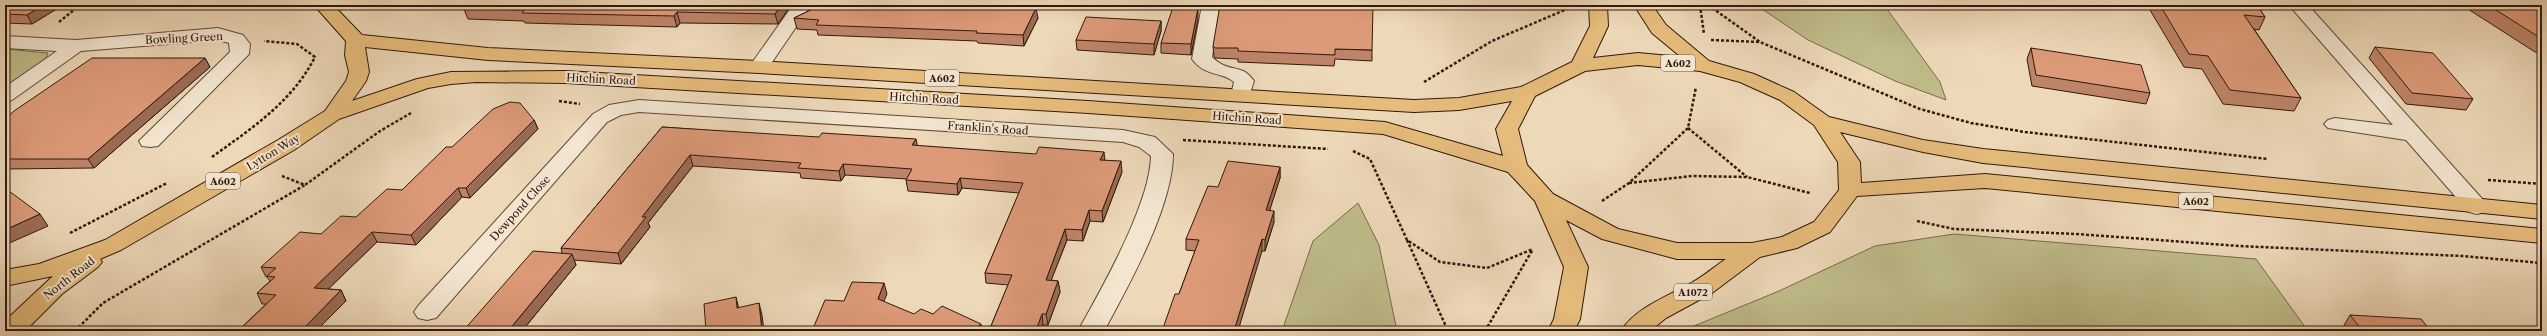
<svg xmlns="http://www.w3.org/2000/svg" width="2547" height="336" font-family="'Libre Caslon Text',serif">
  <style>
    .green { fill: #bfbc8a; stroke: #786a4c }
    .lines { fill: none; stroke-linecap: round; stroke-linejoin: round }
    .minor-casing { stroke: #604838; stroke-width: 2 }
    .major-casing { stroke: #31180d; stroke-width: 2 }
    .path { stroke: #31180d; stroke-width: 2.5; stroke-dasharray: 3 2; stroke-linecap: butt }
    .minor { fill: #f3e6d1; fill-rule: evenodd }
    .major { fill: #e6bc7c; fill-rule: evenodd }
    .wall { fill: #be8468; stroke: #31180d }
    .shaded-wall { fill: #9b6c55; stroke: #31180d }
    .building { fill: #dd9a79; stroke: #31180d }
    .labels { text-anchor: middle; stroke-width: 4; stroke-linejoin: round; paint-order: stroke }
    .shield { fill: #f3e6d1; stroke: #6b5648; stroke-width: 1 }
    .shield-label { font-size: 10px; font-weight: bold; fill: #31180d }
    .street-label { font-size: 11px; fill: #31180d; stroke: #f3e6d1 }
  </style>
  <rect width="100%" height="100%" fill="#edd8b8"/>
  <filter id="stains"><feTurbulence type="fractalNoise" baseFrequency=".005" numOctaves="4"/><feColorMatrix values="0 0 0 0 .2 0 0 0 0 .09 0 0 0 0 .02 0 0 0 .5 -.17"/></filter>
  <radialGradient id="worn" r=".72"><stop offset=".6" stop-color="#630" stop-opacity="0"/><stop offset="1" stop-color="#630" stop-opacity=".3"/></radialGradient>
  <g class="green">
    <path d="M1756,5H1884L1940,82L1946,100L1895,81L1808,40Z"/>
    <path d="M5,49L48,53L45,61L5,89Z"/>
    <path d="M1358,203L1379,245L1397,331H1282L1313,241Z"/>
    <path d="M1954,234L2256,259L2308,331H1688L1694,326L1779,291L1875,246Z"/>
  </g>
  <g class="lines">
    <defs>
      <g id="minor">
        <path d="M793,5H811L766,71H752L749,67Z"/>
        <path d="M1202,5H1220L1212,57C1215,60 1219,63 1223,65C1237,71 1243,66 1254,81L1248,99L1241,101L1234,99L1231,95L1234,82C1221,71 1205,77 1192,59Z"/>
        <path d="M2289,5H2308L2485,202L2488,207L2485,212L2477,214L2469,212L2406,140L2328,128L2324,124L2328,120L2335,118L2393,125Z"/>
        <path d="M218,28L243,35L250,44L249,54L158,146L150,147L142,146L139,141L230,52L229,43L218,40L81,51L12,100L5,102V87L57,51L5,48V36L76,40Z"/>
        <path d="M639,100L1123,130L1155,137L1173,154C1173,206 1129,285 1104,331H1078C1102,288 1150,204 1151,156L1139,147L1123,142L639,112L621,115L607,122L436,318L427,320L418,318L414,312L418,306L593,114L609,105Z"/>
      </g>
      <path id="major" d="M314,5H333L362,35L488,48L759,61L1414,100L1459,98L1521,87L1572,62L1590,26L1589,5H1607L1608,26L1593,58L1638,53L1681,57L1652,33L1634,5H1652L1666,25L1709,61L1754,74L1794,92L1829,117L1923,140L1983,149L2542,205V219L1983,163L1923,152L1840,132L1860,162L1861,183L1985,174L2542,229V243L1985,188L1857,196L1830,232L1797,248L1760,257L1712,293L1666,318L1650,331H1621C1636,307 1669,296 1693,282C1704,276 1715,266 1726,259H1677L1602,239L1566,220L1588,267L1580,319L1574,331H1548L1554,319L1564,267L1535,201L1508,172L1383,134L1088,113L565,83L476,82L451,84L428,88L339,119L294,150L121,250L100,259L102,262L98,267L62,294L25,331H5V321L53,276L5,286V270L39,264L105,240L278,140L325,111L346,81L349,72L345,55L346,41ZM365,47L488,60L759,73L1414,112L1459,110L1512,101L1496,129L1503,156L1385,122L1088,101L565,71L451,72L417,79L352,101L366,81L369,72ZM1638,65L1700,71L1740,82L1780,100L1814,125L1838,162L1839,190L1814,222L1782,237L1752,243H1677L1618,229L1553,194L1527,165L1518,129L1535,96L1585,71Z"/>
    </defs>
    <use href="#minor" class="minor-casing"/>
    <use href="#major" class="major-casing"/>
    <g class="path">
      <path d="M1558,5L1566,8"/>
      <path d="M1700,5L1704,34"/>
      <path d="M1708,5L1760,42"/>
      <path d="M59,22L80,5"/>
      <path d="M1711,40L1760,42L1920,109L1971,123L2025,132L2268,159"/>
      <path d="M1424,82L1492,41L1567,9"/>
      <path d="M559,101L580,104"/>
      <path d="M1688,128L1747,177"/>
      <path d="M1183,140L1328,149"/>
      <path d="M1353,151L1370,159L1407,240L1440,262L1487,268L1533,249"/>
      <path d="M212,157C252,128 292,102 315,57L297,44L264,41"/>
      <path d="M282,176L305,185L380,131L411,113"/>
      <path d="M2488,180L2542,184"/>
      <path d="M1629,183L1692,176L1747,177L1810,193"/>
      <path d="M1602,201L1629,183L1688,128L1696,87"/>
      <path d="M1917,221L1954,229L2077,234L2239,246L2462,256L2542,263"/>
      <path d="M70,233L167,183"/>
      <path d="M1407,240L1448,331"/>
      <path d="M75,331L103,303L305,185"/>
      <path d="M1485,331L1533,249"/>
    </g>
    <use href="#minor" class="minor"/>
    <use href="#major" class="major"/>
  </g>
  <g class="wall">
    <path d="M5,5H63L32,24L5,23Z"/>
    <path d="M791,5L778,24L680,23L677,27L525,23L524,21L468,19L464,9Z"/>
    <path d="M821,5H1017L1016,7L1038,18L1024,46L978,43L977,41L818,35L817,30L797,29L794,18Z"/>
    <path d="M2147,5H2257L2265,17L2259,30L2254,29L2301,98L2294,111L2223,104L2202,69L2184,67Z"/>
    <path d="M2470,5H2542V52H2535L2468,9Z"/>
    <path d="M1198,19L1191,55L1161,53V43Z"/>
    <path d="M1161,21V31L1154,55L1077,50L1076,40Z"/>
    <path d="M1213,46L1372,50V61L1335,59L1334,66L1238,62V59L1215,58L1214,56Z"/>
    <path d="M2375,47L2473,99L2466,110L2406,104L2369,58Z"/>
    <path d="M2031,48L2150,93L2146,104L2032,86L2027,59Z"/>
    <path d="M205,58L210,67L94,168L5,169V119Z"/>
    <path d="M534,120L538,129L470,198L462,197L416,245L377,242L328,289L341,290L346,301L316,331H238L266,304H262L257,293L270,281L267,277H266L261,267L321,234L356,217L402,190L452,147Z"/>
    <path d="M662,127L917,146L1105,160L1122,172L1103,222L1090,221L1083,241L1067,240L1051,280L1058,281L1060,292L1048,325H1043L1041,331H992L991,326L1008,285L986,283L985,273L1019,193L962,188L958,195L908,191L906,180L907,179L845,175L841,181L801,178L800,173L693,166L648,223L650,227L621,264L574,260L576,265L522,331H463L562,253L561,248Z"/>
    <path d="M1280,167V178L1269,211L1274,222L1265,251H1262L1179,294L1195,251L1186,250V239Z"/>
    <path d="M2350,315L2431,331H2346L2343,327Z"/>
    <path d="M2496,328L2540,331H2494Z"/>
  </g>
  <g class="shaded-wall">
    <path d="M43,5H63L32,24L27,15Z"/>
    <path d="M781,5H791L778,24L775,14Z"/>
    <path d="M1011,5H1017L1011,16L1010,6Z"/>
    <path d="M1036,8L1038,18L1024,46L1023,35Z"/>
    <path d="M1198,8V19L1191,55V44Z"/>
    <path d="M677,12L680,23L677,27L674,16Z"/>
    <path d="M1161,21V31L1154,55V44Z"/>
    <path d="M205,58L210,67L94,168L88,159Z"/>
    <path d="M534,120L538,129L470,198L466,188Z"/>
    <path d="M916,139L918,149L912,145Z"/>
    <path d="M1104,152L1105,162L1100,160Z"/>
    <path d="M690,155L693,166L648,223L650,227L621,264L618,253L642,217Z"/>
    <path d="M1121,161L1122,172L1103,222L1102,211Z"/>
    <path d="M843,164L845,175L841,181L839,171Z"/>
    <path d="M1280,167V178L1266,222V210Z"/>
    <path d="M960,178L962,188L958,195L957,184Z"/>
    <path d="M458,188L462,197L416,245L411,235Z"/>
    <path d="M1089,210L1090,221L1083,241L1082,230Z"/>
    <path d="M1274,211V222L1265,251V240Z"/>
    <path d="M40,214L48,226L5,245V230Z"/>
    <path d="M1065,229L1067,240L1047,291L1046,280Z"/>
    <path d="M372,232L377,242L319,298L314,288Z"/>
    <path d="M1262,239V251L1238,331H1234Z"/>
    <path d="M572,254L576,265L522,331H508Z"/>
    <path d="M1058,281L1060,292L1048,325L1046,314Z"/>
    <path d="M884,283L887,294L880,311L878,299Z"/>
    <path d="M341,290L346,301L316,331H301Z"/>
    <path d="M736,297L739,309L737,308Z"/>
    <path d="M759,303L762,315L764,331H762Z"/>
    <path d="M1042,314L1043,325L1041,331H1036V330Z"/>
    <path d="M981,324L982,331H973Z"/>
  </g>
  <g class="building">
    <path d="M5,5H43L27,15L5,14Z"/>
    <path d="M468,5H781L775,14L677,12L674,16L522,13L524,10L464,9Z"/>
    <path d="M821,5H1011L1010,6L1036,8L1023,35L976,33L977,31L816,25L819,20L794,18Z"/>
    <path d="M1220,5H1373L1372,50L1335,49V55L1238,51V48H1215L1213,46Z"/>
    <path d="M2160,5H2257L2265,17L2244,15L2301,98L2230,90L2208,56L2189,54Z"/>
    <path d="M2488,5H2542V39Z"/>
    <path d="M1173,7L1198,8L1191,44L1161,43Z"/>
    <path d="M1086,17L1161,21L1154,44L1076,40Z"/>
    <path d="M2375,47L2433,53L2473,99L2412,93Z"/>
    <path d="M2031,48L2141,65L2150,93L2036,75Z"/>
    <path d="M92,58H205L88,159H5V119L14,111Z"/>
    <path d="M510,102L520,103L534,120L466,188H458L411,235L372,232L314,288L341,290L301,331H238L276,295L257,293L275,277L267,276L276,268L261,267L300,232L321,234L341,216L356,217L387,189L402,190L446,147H452L493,109Z"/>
    <path d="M662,127L819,137L822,133L916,139L912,145L1036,154L1039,147L1104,152L1100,160L1121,161L1102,211L1089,210L1082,230L1065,229L1046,280L1058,281L1046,314H1042L1036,330L991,326L1012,275L985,273L1023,183L960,178L957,184L906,180L912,169L843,164L839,171L798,168L801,163L690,155L642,217H646L618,253L561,248Z"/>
    <path d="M1228,161L1280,167L1266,210L1274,211L1265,240L1262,239L1234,331H1162L1175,294H1179L1199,240L1186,239L1208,186L1218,187Z"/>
    <path d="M5,188L40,214L5,230Z"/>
    <path d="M533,251L572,254L508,331H463Z"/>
    <path d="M852,282L884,283L878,299L914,314L921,309L933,314L942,306L981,324L973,331H812L825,300L844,301Z"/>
    <path d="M736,297L737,308L759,303L762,331H706L704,304Z"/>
    <path d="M2350,315L2421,319L2431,331H2363Z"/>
    <path d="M2496,328L2540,331H2498Z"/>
    <path d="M653,329L658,331H651Z"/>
  </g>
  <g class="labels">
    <g class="shield">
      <rect x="1661" y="55" width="34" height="16" rx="3"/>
      <rect x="925" y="70" width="34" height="16" rx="3"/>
      <rect x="206" y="173" width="34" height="16" rx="3"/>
      <rect x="2179" y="193" width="34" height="16" rx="3"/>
      <rect x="1674" y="284" width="38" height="16" rx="3"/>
    </g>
    <g class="shield-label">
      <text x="1678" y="67">A602</text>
      <text x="942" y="82">A602</text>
      <text x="223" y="185">A602</text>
      <text x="2196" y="205">A602</text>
      <text x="1693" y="296">A1072</text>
    </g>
    <g class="street-label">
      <text transform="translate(184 38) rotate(-3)" y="4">Bowling Green</text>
      <text transform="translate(601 79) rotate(3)" y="4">Hitchin Road</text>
      <text transform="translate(924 98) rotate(3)" y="4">Hitchin Road</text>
      <text transform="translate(1247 118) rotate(4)" y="4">Hitchin Road</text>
      <text transform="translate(988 128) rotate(4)" y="4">Franklin's Road</text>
      <text transform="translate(273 152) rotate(-31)" y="4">Lytton Way</text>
      <text transform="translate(520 208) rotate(-48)" y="4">Dewpond Close</text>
      <text transform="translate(69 278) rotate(-38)" y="4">North Road</text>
    </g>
  </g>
  <rect width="2547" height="336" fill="none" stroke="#edd8b8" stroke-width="20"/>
  <rect x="6" y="6" width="2535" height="324" fill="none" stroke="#31180d" stroke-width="2"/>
  <rect x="10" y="10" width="2527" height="316" fill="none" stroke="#31180d"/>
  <rect width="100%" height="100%" filter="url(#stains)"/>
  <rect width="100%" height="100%" fill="url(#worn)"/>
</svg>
